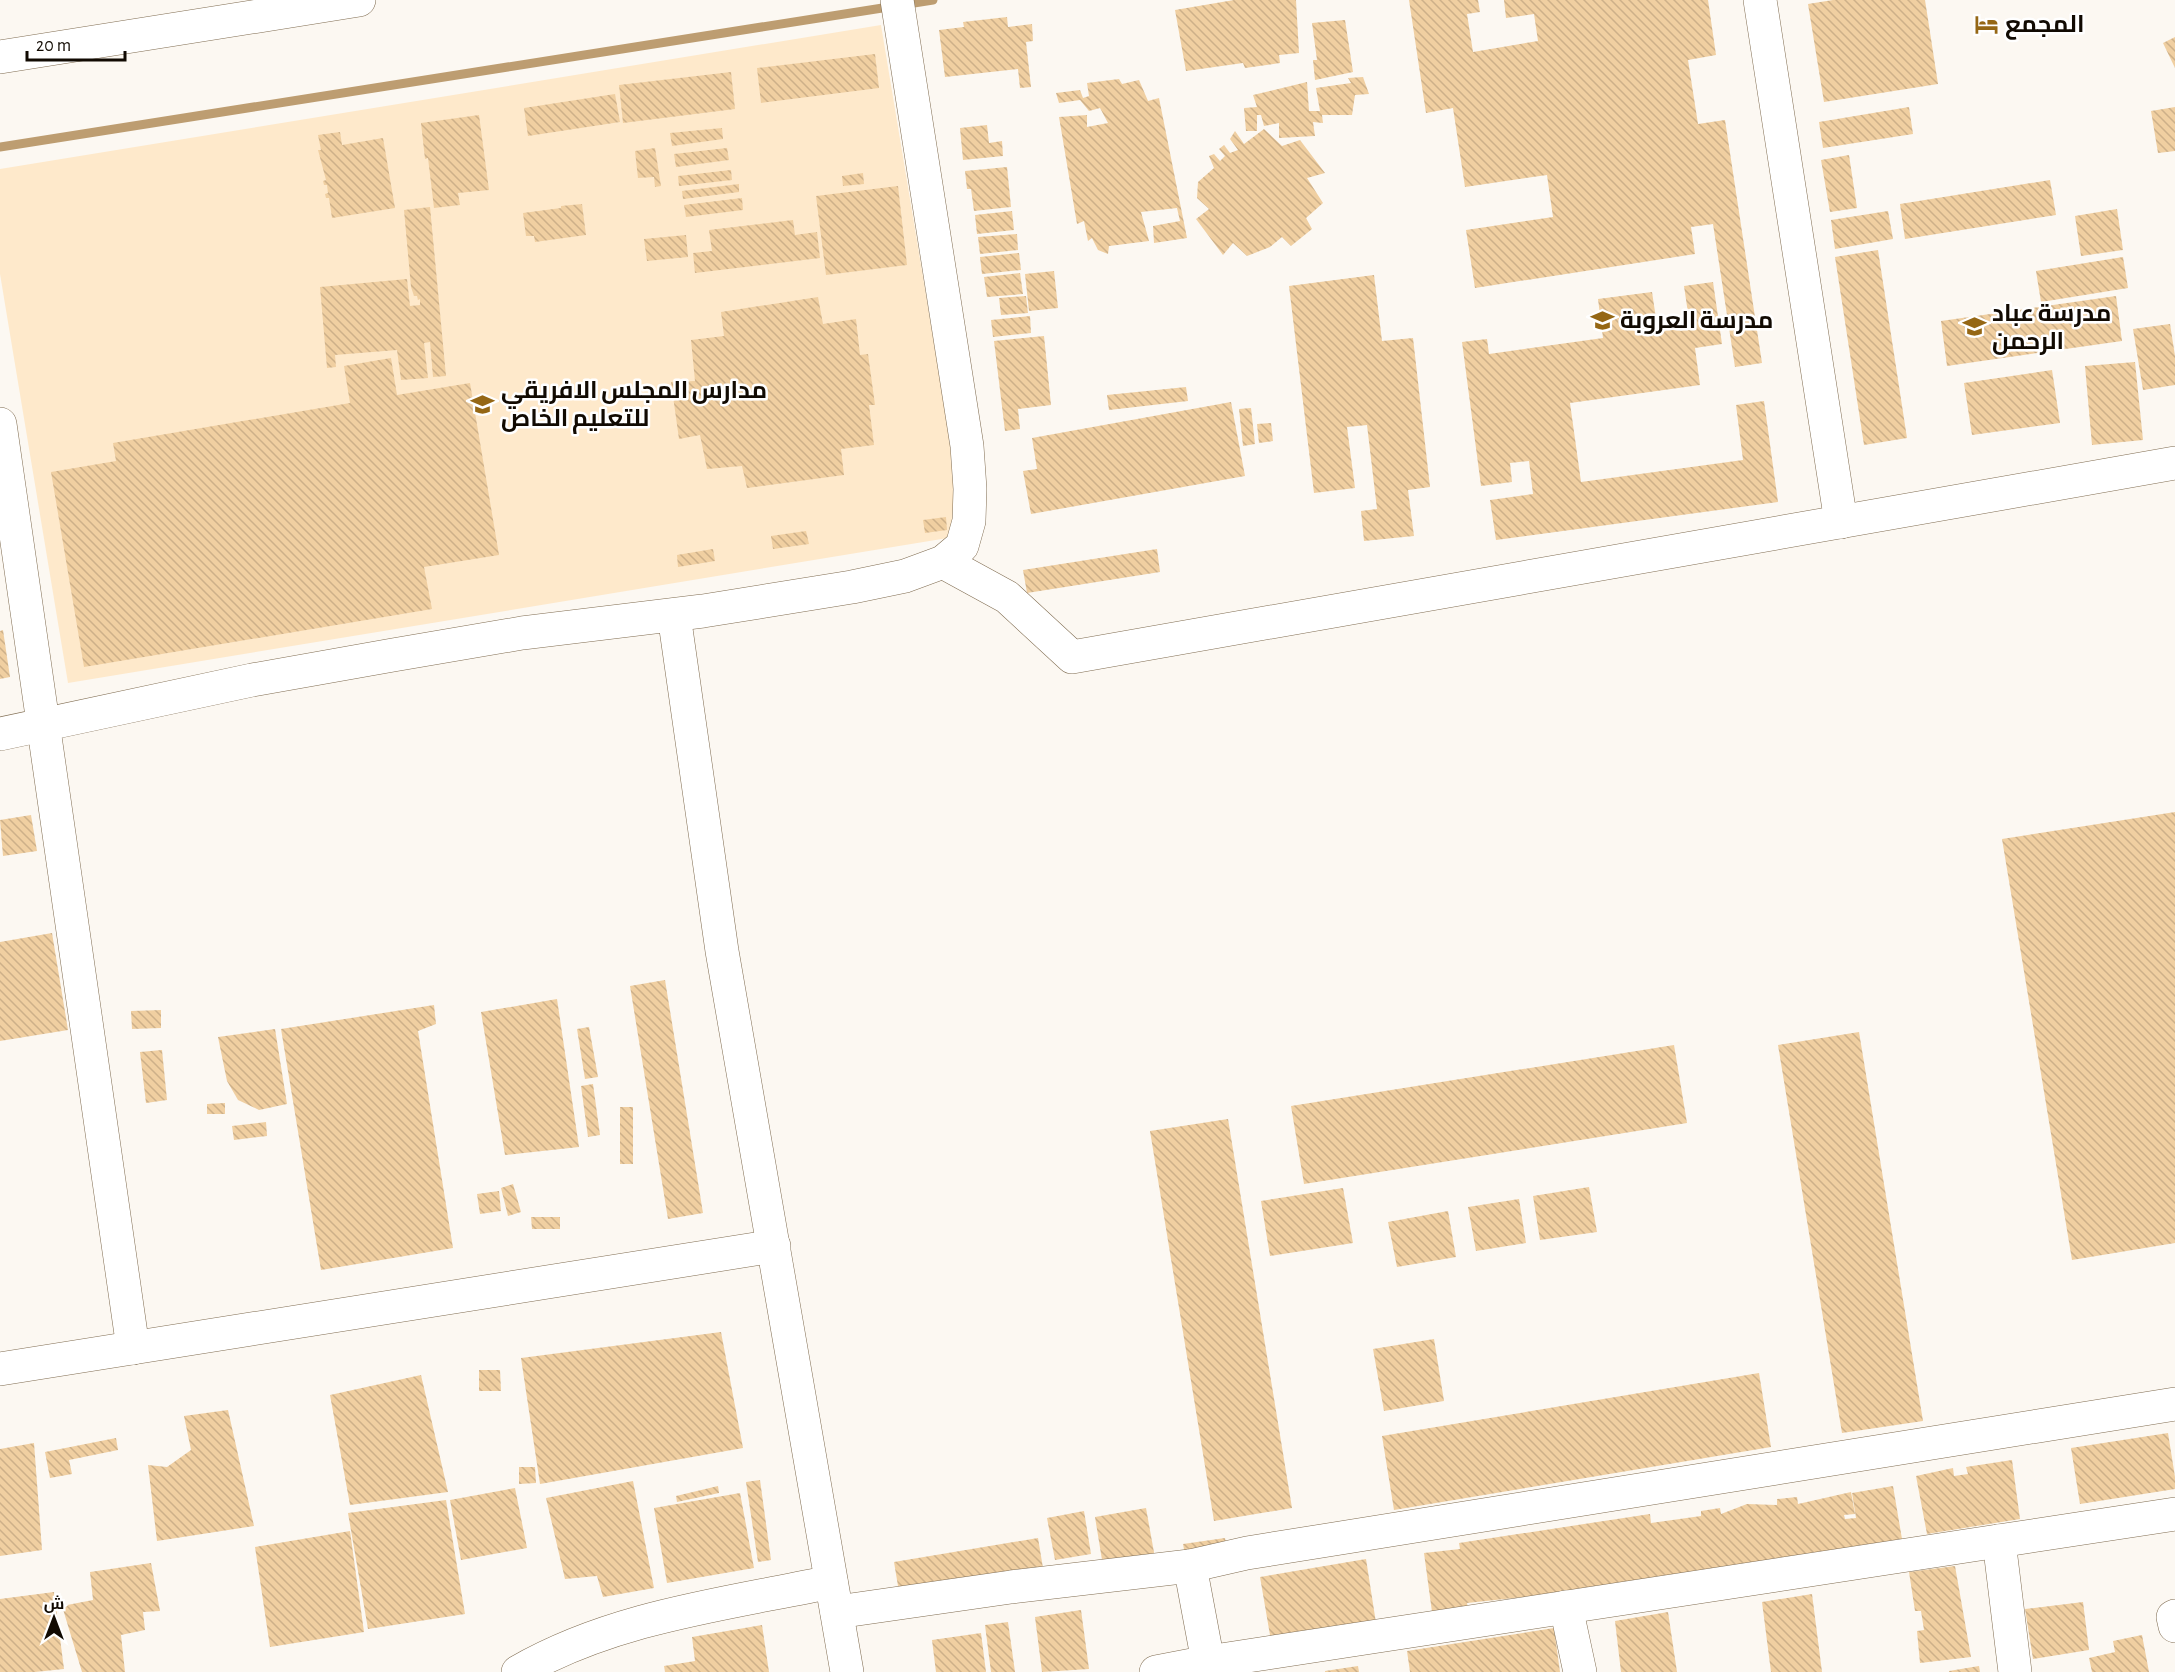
<svg xmlns="http://www.w3.org/2000/svg" width="2175" height="1672" font-family="'Alegreya Sans',Cairo,sans-serif">
  <style>
    .built { fill: #fee9cb }
    .lines { fill: none; stroke-linecap: round; stroke-linejoin: round }
    .stream { stroke: #bd9d71; stroke-width: 9 }
    .building { fill: url(#building-back-hatch) }
    .minor-casing { stroke: #806d52; stroke-width: 34 }
    .secondary-casing { stroke: #806d52; stroke-width: 34 }
    .minor { stroke: #fff; stroke-width: 33 }
    .secondary { stroke: #fff; stroke-width: 33 }
    .labels { text-anchor: middle; stroke-width: 5; stroke-linejoin: round; paint-order: stroke }
    .poi-label { font-size: 24px; font-weight: bold; fill: #110a02; stroke: #fff; text-anchor: start }
  </style>
  <defs>
    <pattern id="building-back-hatch" width="6" height="6" patternUnits="userSpaceOnUse" patternTransform="scale(1.5)"><rect width="6" height="6" fill="#f0cfa1"/><path d="M-1 5l2 2M0 0l6 6M5-1l2 2" fill="none" stroke="#cdb089"/></pattern>
  </defs>
  <rect width="100%" height="100%" fill="#fcf8f2"/>
  <path class="built" d="M881,25L966,535L68,683L0,274V169Z"/>
  <g class="lines">
    <path class="stream" d="M0,147L933,0"/>
  </g>
  <g class="building">
    <path d="M1234,0H1296L1299,53L1279,55L1280,63L1245,68L1243,63L1186,71L1175,10Z"/>
    <path d="M1409,0H1478L1480,12L1467,14L1473,52L1538,41L1534,14L1506,18L1504,0H1708L1716,55L1688,60L1698,124L1725,120L1762,363L1735,367L1713,224L1691,227L1695,254L1475,288L1466,230L1553,217L1547,175L1465,187L1453,108L1426,113Z"/>
    <path d="M1833,0H1925L1938,84L1824,102L1808,4Z"/>
    <path d="M1007,17L1008,27L1032,24L1033,41L1026,42L1031,87L1020,88L1018,69L945,77L939,30L964,27L963,22Z"/>
    <path d="M1345,20L1353,72L1315,80L1313,60H1317L1312,23Z"/>
    <path d="M2175,37V68L2163,43Z"/>
    <path d="M875,54L879,88L761,103L757,68Z"/>
    <path d="M731,72L735,109L623,123L619,85Z"/>
    <path d="M1363,77L1369,94L1355,95L1352,115H1322L1323,123L1313,122L1315,136L1279,138V123L1264,126L1261,115H1257V131H1246L1244,108L1257,107L1253,95L1307,82L1309,111H1320L1316,88L1351,83L1348,78Z"/>
    <path d="M1119,79L1122,84L1139,80L1148,101L1159,98L1187,238L1154,243L1153,226L1180,221L1177,208L1141,212L1149,241L1109,246L1108,254L1098,250L1092,238L1088,241L1084,221L1077,224L1059,117L1087,115V127L1108,123L1100,108L1089,111L1080,100L1059,103L1056,93L1080,90L1083,98L1089,96L1087,83Z"/>
    <path d="M615,94L620,122L528,136L524,108Z"/>
    <path d="M1909,107L1913,134L1823,148L1819,122Z"/>
    <path d="M2175,107V151L2158,153L2151,111Z"/>
    <path d="M479,115L489,190L458,193L460,205L434,208L428,158L425,159L421,123Z"/>
    <path d="M987,125L989,143L1002,141L1003,156L963,160L960,128Z"/>
    <path d="M722,128L723,139L672,146L670,133Z"/>
    <path d="M1264,129L1282,146L1300,140L1325,173L1307,178L1323,203L1306,218L1312,229L1291,246L1282,237L1270,247L1247,256L1233,243L1223,255L1196,219L1209,209L1197,198L1198,182L1214,168L1209,156L1214,154L1220,161L1225,156L1219,149L1224,145L1230,153L1238,150L1230,139L1235,131L1244,144Z"/>
    <path d="M340,132L342,145L383,138L395,208L332,218L329,198H326L325,194L328,193L327,185H324L323,181L326,180L318,150H321L318,135Z"/>
    <path d="M655,148L661,186L655,187L654,177L638,178L635,151Z"/>
    <path d="M727,148L729,160L676,167L674,154Z"/>
    <path d="M1849,155L1857,208L1830,212L1821,160Z"/>
    <path d="M1007,167L1011,207L974,211L971,189H967L965,171Z"/>
    <path d="M731,170L732,180L679,186L678,176Z"/>
    <path d="M863,173L864,184L843,186L842,176Z"/>
    <path d="M2050,180L2056,215L1905,239L1900,204Z"/>
    <path d="M739,184V192L683,199L682,191Z"/>
    <path d="M898,186L907,265L826,275L816,196Z"/>
    <path d="M742,198L743,210L686,217L684,205Z"/>
    <path d="M582,204L586,235L535,242L534,236H526L523,213L561,208V206Z"/>
    <path d="M430,207L446,376L433,377L430,342L424,343L428,378L401,380L397,350L335,355L336,367L327,368L320,287L407,279L410,306L420,305V299L418,300L417,296H414L411,287L404,210Z"/>
    <path d="M2117,209L2123,250L2081,256L2075,216Z"/>
    <path d="M1012,211L1014,230L977,234L975,215Z"/>
    <path d="M1888,211L1893,239L1835,249L1831,220Z"/>
    <path d="M793,220L795,235L817,232L820,258L695,273L693,253L712,251L709,230Z"/>
    <path d="M1017,234L1018,250L980,254L978,237Z"/>
    <path d="M686,235L688,257L647,261L644,239Z"/>
    <path d="M1878,250L1907,438L1864,445L1835,257Z"/>
    <path d="M1019,253L1021,270L982,274L980,257Z"/>
    <path d="M2123,257L2128,288L2041,302L2036,271Z"/>
    <path d="M1054,271L1058,308L1029,311L1025,274Z"/>
    <path d="M1020,273L1023,294L987,297L984,277Z"/>
    <path d="M1374,275L1382,341L1413,338L1430,487L1408,490L1414,536L1364,541L1361,511L1377,509L1367,425L1347,427L1355,488L1314,493L1289,286Z"/>
    <path d="M1713,282L1722,344L1695,348L1700,385L1570,403L1581,482L1743,460L1736,405L1764,401L1778,502L1496,540L1490,500L1533,494L1529,461L1510,463L1512,482L1481,486L1462,342L1487,339L1489,354L1603,338L1598,299L1652,292L1657,325L1689,320L1684,286Z"/>
    <path d="M1026,296L1028,313L1001,315L999,298Z"/>
    <path d="M2116,296L2122,341L1947,366L1941,321Z"/>
    <path d="M818,297L823,324L856,319L860,355L868,354L875,405H869L874,445L841,449L844,475L747,488L742,466L707,469L700,435L679,439L671,382L695,381L691,340L724,336L721,312Z"/>
    <path d="M1030,316L1031,333L993,337L991,320Z"/>
    <path d="M2170,324L2175,356V385L2143,390L2133,329Z"/>
    <path d="M1044,336L1051,405L1018,409L1020,429L1005,431L994,341Z"/>
    <path d="M391,358L397,395L470,383L499,555L424,567L432,609L84,667L51,472L116,461L113,443L350,403L344,366Z"/>
    <path d="M2135,362L2143,440L2092,445L2085,366Z"/>
    <path d="M2052,370L2060,423L1972,435L1964,383Z"/>
    <path d="M1186,387L1188,401L1109,410L1107,395Z"/>
    <path d="M1231,402L1245,476L1031,514L1023,471L1037,469L1032,438Z"/>
    <path d="M1251,408L1255,444L1243,446L1239,409Z"/>
    <path d="M1271,423L1273,441L1259,443L1257,424Z"/>
    <path d="M946,517L947,530L925,533L923,520Z"/>
    <path d="M806,531L809,544L773,549L771,536Z"/>
    <path d="M713,549L715,561L678,567L677,555Z"/>
    <path d="M1157,549L1160,572L1027,593L1023,570Z"/>
    <path d="M3,630L10,677L0,679V631Z"/>
    <path d="M2175,812V1243L2072,1260L2002,839Z"/>
    <path d="M31,815L37,851L3,856L0,820Z"/>
    <path d="M52,933L68,1030L0,1041V942Z"/>
    <path d="M665,980L703,1213L668,1219L630,986Z"/>
    <path d="M557,999L579,1147L505,1155L481,1012Z"/>
    <path d="M434,1005L436,1024L418,1031L453,1248L321,1270L281,1029Z"/>
    <path d="M161,1010V1028L132,1029L131,1011Z"/>
    <path d="M589,1027L598,1077L585,1079L577,1029Z"/>
    <path d="M275,1029L287,1104L259,1110L238,1100L227,1081L218,1037Z"/>
    <path d="M1859,1032L1923,1421L1842,1433L1778,1045Z"/>
    <path d="M1674,1045L1687,1123L1304,1184L1291,1106Z"/>
    <path d="M162,1050L167,1100L146,1103L140,1052Z"/>
    <path d="M593,1084L600,1135L588,1137L581,1086Z"/>
    <path d="M225,1103V1114H207V1104Z"/>
    <rect x="620" y="1107" width="13" height="57"/>
    <path d="M1228,1119L1292,1508L1214,1521L1150,1131Z"/>
    <path d="M266,1122L267,1136L234,1140L232,1126Z"/>
    <path d="M513,1184L521,1212L508,1216L501,1188Z"/>
    <path d="M1589,1187L1597,1232L1540,1240L1533,1196Z"/>
    <path d="M1343,1188L1353,1243L1270,1256L1261,1201Z"/>
    <path d="M499,1191L501,1211L480,1214L477,1194Z"/>
    <path d="M1519,1199L1526,1243L1476,1251L1468,1207Z"/>
    <path d="M1448,1211L1456,1257L1397,1267L1388,1222Z"/>
    <path d="M531,1217H560V1229H532Z"/>
    <path d="M721,1332L743,1448L540,1484L521,1358Z"/>
    <path d="M1434,1339L1444,1401L1384,1411L1373,1349Z"/>
    <path d="M479,1370H500L501,1391H479Z"/>
    <path d="M1759,1373L1771,1447L1394,1510L1382,1436Z"/>
    <path d="M421,1375L448,1492L350,1505L330,1395Z"/>
    <path d="M228,1410L254,1526L157,1541L148,1465L167,1467L191,1450L184,1416Z"/>
    <path d="M2168,1433L2175,1477V1489L2080,1504L2071,1448Z"/>
    <path d="M116,1438L118,1450L69,1460L72,1474L50,1478L45,1452Z"/>
    <path d="M34,1443L42,1550L0,1556V1449Z"/>
    <path d="M2012,1460L2020,1519L1927,1534L1916,1476L1953,1468L1954,1476L1968,1474L1966,1467Z"/>
    <path d="M519,1467H535L536,1483L519,1484Z"/>
    <path d="M760,1480L771,1560L758,1562L746,1482Z"/>
    <path d="M633,1481L654,1588L603,1597L597,1576L565,1579L546,1498Z"/>
    <path d="M718,1486L719,1493L677,1502L676,1496Z"/>
    <path d="M1893,1486L1902,1539L1563,1593L1467,1603L1468,1609L1432,1612L1424,1553L1460,1549L1459,1543L1650,1514L1651,1523L1701,1516V1511L1720,1508L1721,1514L1747,1504L1777,1505V1499L1797,1497L1798,1504L1851,1492L1855,1514L1844,1515L1845,1519L1856,1518L1852,1493Z"/>
    <path d="M515,1488L527,1548L461,1560L450,1500Z"/>
    <path d="M740,1493L754,1568L667,1583L654,1508Z"/>
    <path d="M446,1500L465,1614L368,1629L348,1513Z"/>
    <path d="M1146,1508L1155,1558L1103,1566L1095,1517Z"/>
    <path d="M1084,1511L1091,1554L1055,1560L1047,1518Z"/>
    <path d="M350,1531L364,1632L270,1647L255,1547Z"/>
    <path d="M1038,1538L1044,1574L900,1598L894,1562Z"/>
    <path d="M1225,1538L1228,1553L1186,1560L1183,1544Z"/>
    <path d="M1366,1559L1376,1623L1271,1641L1260,1577Z"/>
    <path d="M151,1563L160,1611L143,1612L145,1630L121,1635L125,1672H82L62,1606L93,1600L90,1572Z"/>
    <path d="M1955,1566L1971,1657L1920,1663L1917,1631L1924,1630L1921,1611H1915L1909,1572Z"/>
    <path d="M54,1592L64,1669L35,1672H0V1599Z"/>
    <path d="M1812,1594L1822,1672H1771L1762,1602Z"/>
    <path d="M2083,1602L2089,1650L2033,1659L2025,1609Z"/>
    <path d="M1081,1610L1089,1669L1042,1672L1035,1617Z"/>
    <path d="M1668,1612L1677,1672H1621L1615,1621Z"/>
    <path d="M1008,1622L1015,1672H991L985,1625Z"/>
    <path d="M762,1625L769,1672H665L664,1666L695,1661L692,1637Z"/>
    <path d="M1554,1628L1560,1672H1410L1407,1651Z"/>
    <path d="M981,1633L986,1672H936L932,1640Z"/>
    <path d="M2142,1635L2149,1672H2092L2089,1658L2115,1652L2113,1641Z"/>
    <path d="M1358,1666L1359,1672H1325V1671Z"/>
    <path d="M1979,1666L1980,1672H1949V1671Z"/>
  </g>
  <g class="lines">
    <defs>
      <g id="minor">
        <path d="M1760,0L1841,522"/>
        <path d="M0,424L133,1348"/>
        <path d="M943,562L1007,597L1072,657L2175,463"/>
        <path d="M674,615L722,951L847,1672"/>
        <path d="M0,734L252,680L393,655L522,633L703,611L852,587L905,576L943,562L962,546L969,521L970,489L967,446L897,0"/>
        <path d="M0,1369L774,1246"/>
        <path d="M1999,1541L2015,1672"/>
        <path d="M1190,1566L1208,1662V1672"/>
        <path d="M1566,1607L1580,1672"/>
        <path d="M837,1612L1011,1587L1190,1566L1247,1553L2175,1404"/>
        <path d="M2175,1616L2173,1617L2175,1626"/>
        <path d="M518,1672C613,1617 725,1604 831,1582"/>
        <path d="M1156,1672L1208,1662L2175,1514"/>
      </g>
      <path id="secondary" d="M0,57L359,0"/>
    </defs>
    <use href="#minor" class="minor-casing"/>
    <use href="#secondary" class="secondary-casing"/>
    <use href="#minor" class="minor"/>
    <use href="#secondary" class="secondary"/>
  </g>
  <defs>
    <symbol id="hotel-bare" viewBox="-9 -9 18 18"><path d="M-6-4.5h1.5V1H6V5H4.5V3h-9V5H-6ZM-4 0a1.8 1.8 0 1 1 3.6 0ZM.5 0V-2.5h3Q6-2.5 6 0Z" fill="#956715" stroke="#fff" stroke-width="2.5" paint-order="stroke"/></symbol>
    <symbol id="school-bare" viewBox="-9 -9 18 18"><path d="M0-5L7-2L0 1L-7-2ZM-4 1L0 2.5L4 1V4Q0 6-4 4Z" fill="#956715" stroke="#fff" stroke-width="2.5" paint-order="stroke"/></symbol>
  </defs>
  <g fill-rule="evenodd">
    <use href="#hotel-bare" x="1970" y="8" width="33" height="33"/>
    <use href="#school-bare" x="1586" y="304" width="33" height="33"/>
    <use href="#school-bare" x="1958" y="310" width="33" height="33"/>
    <use href="#school-bare" x="466" y="388" width="33" height="33"/>
  </g>
  <g class="labels">
    <g class="poi-label">
      <text x="2005" y="32">المجمع</text>
      <text x="1992" y="321">مدرسة عباد<tspan x="1992" dy="28">الرحمن</tspan></text>
      <text x="1620" y="328">مدرسة العروبة</text>
      <text x="501" y="398">مدارس المجلس الافريقي<tspan x="501" dy="28">للتعليم الخاص</tspan></text>
    </g>
  </g>
  <g transform="translate(54 1618)" stroke="#ffffff" stroke-width="4.5" paint-order="stroke">
  <path d="M0-4.5L10 22L0 15L-10 22Z" fill="#110a02"/>
  <text y="-9" font-size="16" font-weight="bold" text-anchor="middle" fill="#110a02">ش</text>
  </g>
  <path d="M27 51v9h98v-9" fill="none" stroke="#110a02" stroke-width="3"/>
  <text x="36" y="51" font-size="18" fill="#110a02" stroke="#ffffff" stroke-width="4.5" paint-order="stroke">20 m</text>
</svg>
